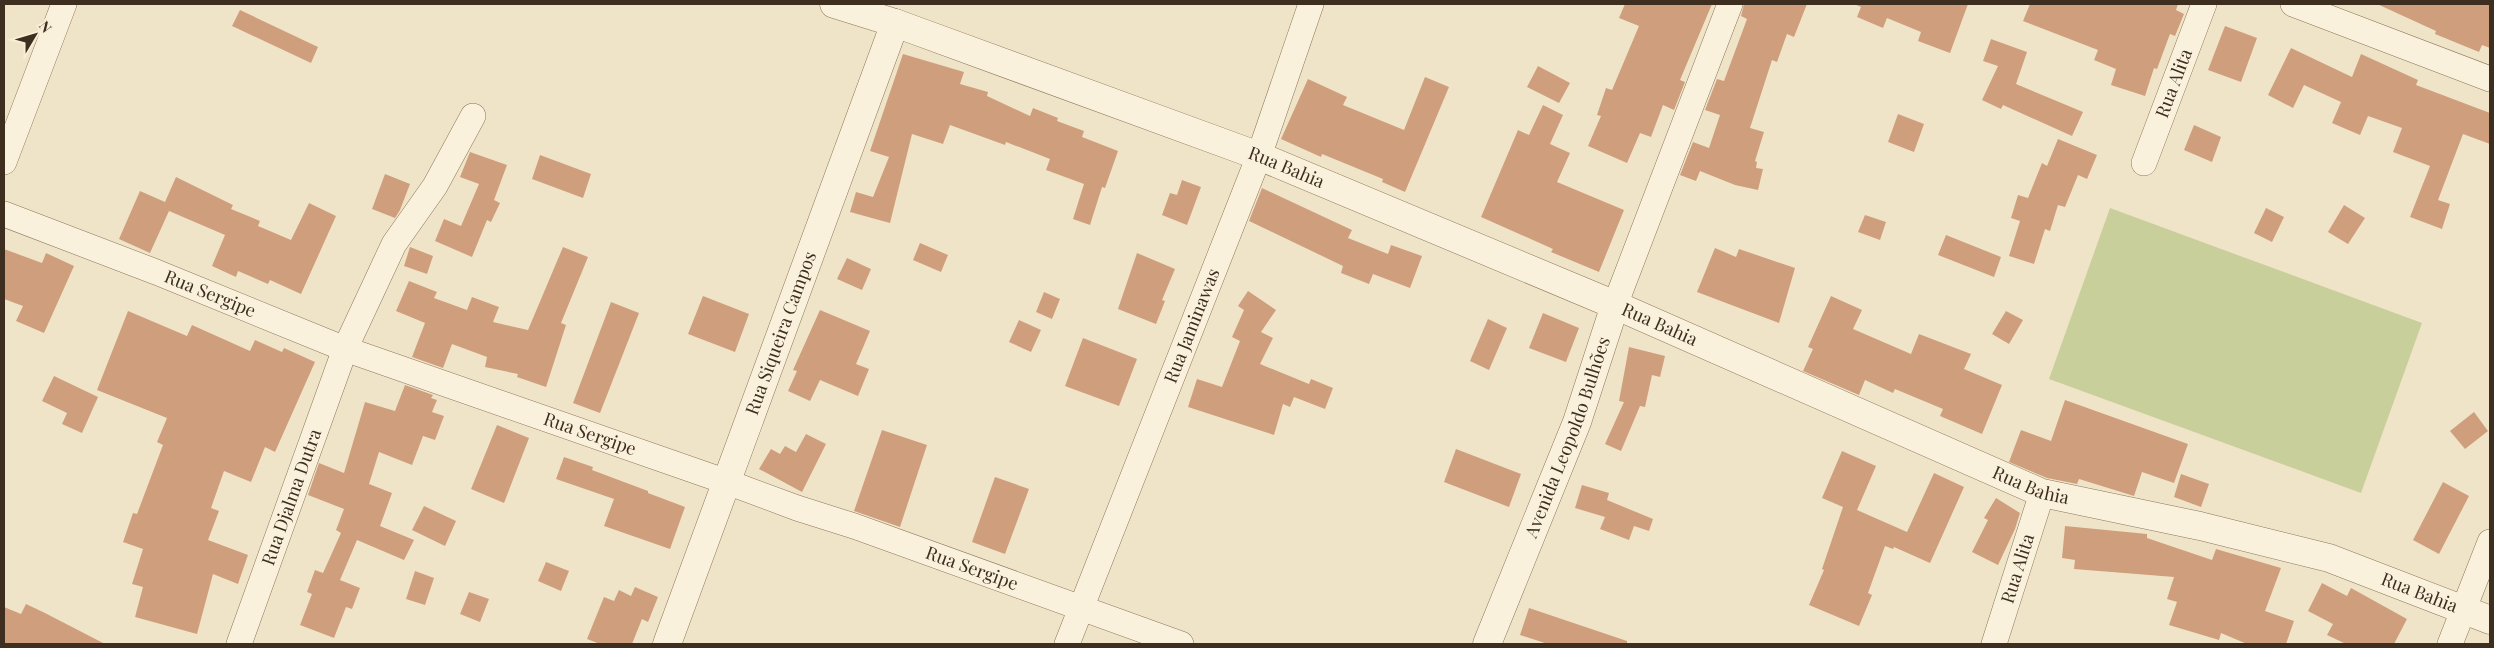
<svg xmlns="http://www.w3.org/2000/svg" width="2494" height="648" font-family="'Playfair Display',serif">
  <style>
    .green { fill: #c9cf9b }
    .building { fill: #cf9f7d }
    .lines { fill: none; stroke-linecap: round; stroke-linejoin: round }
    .minor-casing { stroke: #8d765c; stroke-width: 26 }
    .tertiary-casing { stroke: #8d765c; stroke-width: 29 }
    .minor { stroke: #faf1dc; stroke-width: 25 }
    .tertiary { stroke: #faf1dc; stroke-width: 28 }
    .labels { text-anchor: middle; stroke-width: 4; stroke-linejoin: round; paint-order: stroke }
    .street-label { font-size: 18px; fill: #3d2e20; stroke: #f7eed8 }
  </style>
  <rect width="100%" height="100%" fill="#f0e4c8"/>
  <path class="green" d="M2110,208L2422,323L2361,493L2049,379Z"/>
  <g class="building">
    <path d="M1625,4H1712L1680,80L1685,82L1674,110L1663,105L1651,137L1640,133L1627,163L1588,146L1601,116L1597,115L1606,88L1612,90L1639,26L1619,18Z"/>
    <path d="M1744,4H1807L1794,37L1787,34L1777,62L1772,60L1750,128L1764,132L1755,161L1757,162L1756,168L1763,169L1758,190L1735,185L1700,171L1696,181L1680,175L1693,142L1709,148L1720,115L1705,110L1717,79L1724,81L1747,19L1741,16Z"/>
    <path d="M1854,4H1968L1950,53L1918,41L1921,32L1887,18L1883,28L1857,17L1861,7Z"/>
    <path d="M2030,4H2178L2176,10L2184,14L2175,36L2170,34L2157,69L2154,68L2145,96L2111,85L2116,69L2094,60L2098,50L2023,21Z"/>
    <path d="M2377,4H2490V48L2482,45L2479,52L2435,34L2436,31Z"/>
    <path d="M240,10L318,47L311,63L232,26Z"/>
    <path d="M2225,26L2257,38L2241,82L2208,70Z"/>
    <path d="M1991,39L2027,52L2016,84L2083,112L2072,136L2003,105L2001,109L1982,100L1998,66L1983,61Z"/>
    <path d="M2291,48L2352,77L2361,54L2418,80L2416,85L2490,113V144L2463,134L2438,200L2450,204L2442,229L2410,217L2430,166L2393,152L2402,128L2368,116L2360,135L2332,123L2341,102L2304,85L2293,108L2268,95Z"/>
    <path d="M903,54L964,72L960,84L988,92L987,96L1030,116L1033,108L1058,118L1057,121L1084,131L1082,137L1118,151L1105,188L1102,187L1090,225L1073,219L1084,184L1046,170L1050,159L1006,142L1005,145L950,125L943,144L912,134L890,223L850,212L856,192L873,197L889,157L870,151Z"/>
    <path d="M1538,66L1570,83L1559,103L1527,87Z"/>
    <path d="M1425,77L1449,87L1405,192L1382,182L1383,179L1322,154L1321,157L1281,139L1308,79L1347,97L1343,105L1404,130Z"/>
    <path d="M1543,105L1563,115L1550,144L1570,153L1557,182L1624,210L1599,272L1551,252L1553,249L1481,217L1518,130L1529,135Z"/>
    <path d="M1898,114L1924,124L1914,152L1888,142Z"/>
    <path d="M2194,125L2221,137L2212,162L2184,150Z"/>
    <path d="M2058,139L2097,155L2087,179L2078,175L2065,207L2058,205L2050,231L2045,229L2034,264L2009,256L2020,221L2011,218L2018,195L2028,198L2042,163L2047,166Z"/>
    <path d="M470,152L507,165L494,200L500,203L491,222L487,220L472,257L435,241L444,219L461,226L479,184L460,177Z"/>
    <path d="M540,155L591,174L583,198L532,179Z"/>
    <path d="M385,174L410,184L400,210L395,218L372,209Z"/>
    <path d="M176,177L233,205L231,209L260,221L258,226L291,240L309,203L336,216L301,294L270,280L268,284L238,271L236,277L212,266L225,235L169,211L150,253L119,239L140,191L165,202Z"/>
    <path d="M1182,180L1201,187L1187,225L1162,215L1170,193L1177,195Z"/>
    <path d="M1262,188L1352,230L1348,238L1388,254L1391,245L1422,256L1410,288L1373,274L1369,284L1341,273L1343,266L1249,221Z"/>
    <path d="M2344,205L2365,218L2348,244L2328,232Z"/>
    <path d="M2266,208L2284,217L2272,242L2254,233Z"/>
    <path d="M1865,215L1886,222L1880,240L1858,232Z"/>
    <path d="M1946,235L2001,257L1994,277L1938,255Z"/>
    <path d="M920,243L948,255L941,272L913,260Z"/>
    <path d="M410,247L433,256L427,274L404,266Z"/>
    <path d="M563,247L588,257L561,323L566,325L546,387L517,377L518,374L485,367L487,357L452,344L443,368L412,357L425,323L396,311L409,281L437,292L434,298L467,310L472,297L499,307L493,322L528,330Z"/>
    <path d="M1715,248L1736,257L1739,249L1795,268L1779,323L1697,292Z"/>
    <path d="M4,249L42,263L46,253L74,266L44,333L16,321L23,306L4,299Z"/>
    <path d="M1137,253L1175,269L1162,300L1165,301L1156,324L1118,309Z"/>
    <path d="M847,258L871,269L862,290L837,279Z"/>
    <path d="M1248,291L1276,310L1261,332L1273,338L1260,364L1309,384L1311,379L1333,388L1325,409L1294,397L1290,407L1283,404L1274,435L1188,407L1197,379L1222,387L1240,341L1232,337L1244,310L1238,306Z"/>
    <path d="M1044,292L1060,299L1052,319L1036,312Z"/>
    <path d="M703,296L749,314L735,352L688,334Z"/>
    <path d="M1831,296L1862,310L1853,329L1911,354L1919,334L1971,354L1964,369L2002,385L1982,434L1940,416L1943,409L1895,389L1893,393L1865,380L1859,395L1803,371L1813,349L1808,347Z"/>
    <path d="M611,302L639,313L600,413L573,403Z"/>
    <path d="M820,310L870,331L856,364L869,369L858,396L820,380L810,401L788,391L797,371L793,370Z"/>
    <path d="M128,311L187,336L192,325L250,351L255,340L282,352L284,348L315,362L275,452L265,447L251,482L224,471L211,508L219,511L208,540L248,555L238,584L213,574L197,634L135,617L143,587L132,584L143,549L123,542L133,513L137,514L163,445L157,442L167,418L97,390Z"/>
    <path d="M2006,311L2023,320L2009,344L1992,334Z"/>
    <path d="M1543,313L1579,328L1566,362L1529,348Z"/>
    <path d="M1488,319L1507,328L1489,370L1470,361Z"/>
    <path d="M1019,320L1041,330L1031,352L1009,342Z"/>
    <path d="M1083,338L1137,359L1119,406L1065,386Z"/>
    <path d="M1629,347L1665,356L1660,377L1652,375L1645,407L1640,406L1621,451L1605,444L1624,402L1619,401Z"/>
    <path d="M54,376L98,397L82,433L62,424L67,413L42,401Z"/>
    <path d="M405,385L433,395L431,398L437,400L432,412L444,416L435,440L423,436L412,465L379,452L369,484L392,493L380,526L414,540L404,560L357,540L340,580L360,588L352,609L346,607L334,638L300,625L312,594L307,592L315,570L323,573L341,533L336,530L344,509L308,495L319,463L344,473L365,402L395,411Z"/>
    <path d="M2065,400L2188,444L2174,483L2142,472L2134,496L2079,479L2077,484L2047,478L2009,462L2021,430L2051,441Z"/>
    <path d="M2474,412L2488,431L2465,449L2450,431Z"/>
    <path d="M497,425L529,438L504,503L471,489Z"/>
    <path d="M882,430L927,445L900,527L854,511Z"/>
    <path d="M806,434L826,444L802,492L759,469L771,449L780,454L785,446L796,452Z"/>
    <path d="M1456,449L1521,474L1509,507L1444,482Z"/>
    <path d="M1842,451L1876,466L1857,510L1907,532L1934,473L1964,487L1930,563L1894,547L1893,549L1885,546L1868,593L1872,595L1859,626L1809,605L1824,570L1822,569L1843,507L1822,498Z"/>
    <path d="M564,457L593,467L592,470L648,491V493L685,507L670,549L604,526L614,499L556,479Z"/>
    <path d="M2181,474L2209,484L2201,507L2174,497Z"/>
    <path d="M995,477L1029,489L1005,554L972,542Z"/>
    <path d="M2443,482L2469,496L2439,554L2413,540Z"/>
    <path d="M1582,485L1609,493L1607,500L1653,519L1649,531L1634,526L1629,540L1600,529L1605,517L1575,508Z"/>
    <path d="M1996,498L2020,513L2015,529L1998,565L1972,552L1988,520L1984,518Z"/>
    <path d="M424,506L456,521L445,546L412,530Z"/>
    <path d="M2065,526L2147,534V538L2212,560L2216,549L2281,568L2265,611L2294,621L2286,644H2247L2221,633L2219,640L2169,625L2177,602L2167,599L2174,577L2074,569L2075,560L2062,558Z"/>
    <path d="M546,562L569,571L561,591L538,581Z"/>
    <path d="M415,571L434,578L425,605L406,599Z"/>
    <path d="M2322,583L2347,596L2351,588L2407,619L2394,644H2346L2327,635L2333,624L2308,611Z"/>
    <path d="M635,587L658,597L648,622L642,619L632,644H600L587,639L604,597L614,601L619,590L631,596Z"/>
    <path d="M469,592L489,599L480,622L460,614Z"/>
    <path d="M26,604L45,613L105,644H4V607L21,614Z"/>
    <path d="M1529,608L1627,641V644H1548L1520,635Z"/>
  </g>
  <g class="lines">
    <defs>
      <g id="minor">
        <path d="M2293,4L2490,79"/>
        <path d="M4,162L64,4"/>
        <path id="s1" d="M2144,163L2204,4"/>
        <path id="s2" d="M4,214L156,272L345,349L727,482L797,508L854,526L1181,644"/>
        <path d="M1615,305L1730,4"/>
        <path id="s3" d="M239,644L345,349L394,244L435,186L473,116"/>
        <path id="s4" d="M1067,644L1259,156L1311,4"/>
        <path id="s5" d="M1994,644L2042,493"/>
        <path d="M2450,644L2490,542"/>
      </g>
      <g id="tertiary">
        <path id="s6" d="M834,4L895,23L1259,156L1615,305L2042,493L2200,526L2329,558L2490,620"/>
        <path id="s7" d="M667,644L895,23"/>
        <path id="s8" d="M1487,644L1577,422L1615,305"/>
      </g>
    </defs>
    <use href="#minor" class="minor-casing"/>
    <use href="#tertiary" class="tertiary-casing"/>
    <use href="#minor" class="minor"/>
    <use href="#tertiary" class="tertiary"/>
  </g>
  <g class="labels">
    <g class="street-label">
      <text dy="6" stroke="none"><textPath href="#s1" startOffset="85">Rua Alita</textPath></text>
      <text dy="6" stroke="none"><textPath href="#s6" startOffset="481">Rua Bahia</textPath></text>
      <text dy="6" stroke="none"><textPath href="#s2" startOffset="221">Rua Sergipe</textPath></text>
      <text dy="6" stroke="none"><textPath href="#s6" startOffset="886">Rua Bahia</textPath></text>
      <text dy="6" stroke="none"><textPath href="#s4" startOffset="342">Rua Jaminawas</textPath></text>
      <text dy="6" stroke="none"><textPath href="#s7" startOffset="331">Rua Siqueira Campos</textPath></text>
      <text dy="6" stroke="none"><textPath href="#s2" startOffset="626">Rua Sergipe</textPath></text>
      <text dy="6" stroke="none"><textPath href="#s8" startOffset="222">Avenida Leopoldo Bulhões</textPath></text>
      <text dy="6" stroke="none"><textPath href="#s6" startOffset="1291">Rua Bahia</textPath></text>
      <text dy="6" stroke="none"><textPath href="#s3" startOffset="156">Rua Djalma Dutra</textPath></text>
      <text dy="6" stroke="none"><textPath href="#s5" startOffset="79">Rua Alita</textPath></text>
      <text dy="6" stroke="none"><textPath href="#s2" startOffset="1031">Rua Sergipe</textPath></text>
      <text dy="6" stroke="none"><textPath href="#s6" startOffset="1695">Rua Bahia</textPath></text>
    </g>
  </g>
  <rect width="2494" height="648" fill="none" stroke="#3d2e20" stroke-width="10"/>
  <g transform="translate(35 35) rotate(52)" stroke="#f7eed8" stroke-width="4" paint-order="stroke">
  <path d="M0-4L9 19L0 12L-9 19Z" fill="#3d2e20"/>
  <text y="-8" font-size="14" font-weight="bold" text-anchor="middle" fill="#3d2e20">N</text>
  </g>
</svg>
